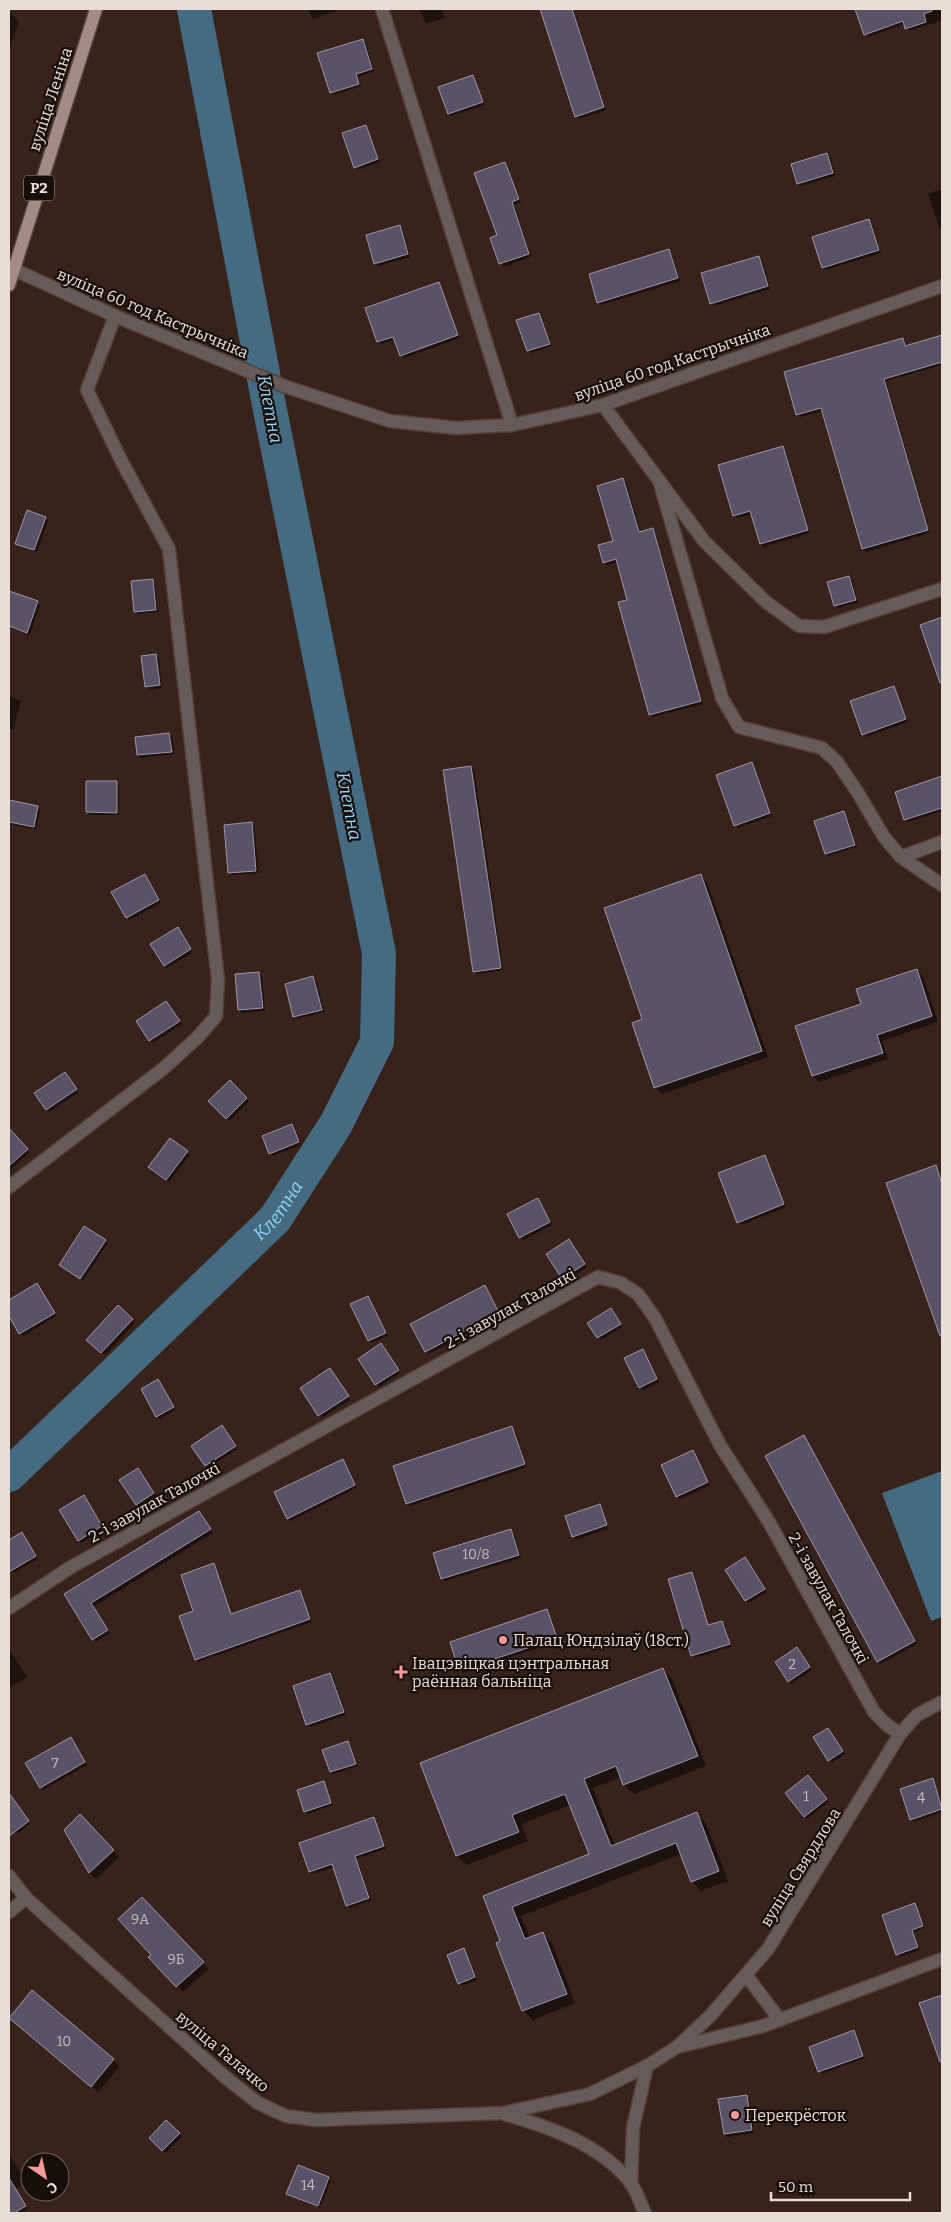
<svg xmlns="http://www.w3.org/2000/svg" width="951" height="2222" font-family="Bitter,serif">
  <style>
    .water { fill: #446b81 }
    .shadow { fill: #0007 }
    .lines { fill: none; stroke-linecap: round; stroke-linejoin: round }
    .river { stroke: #446b81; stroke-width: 34 }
    .building { fill: #5a5267; stroke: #9e95ac }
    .minor-casing { stroke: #544138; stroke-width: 15 }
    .tertiary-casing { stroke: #544138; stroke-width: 15 }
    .primary-casing { stroke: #544138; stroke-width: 15 }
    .minor { stroke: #665b58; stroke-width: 12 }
    .tertiary { stroke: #665b58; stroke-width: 12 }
    .primary { stroke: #a38c86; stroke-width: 12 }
    .poi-dot { fill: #f59b97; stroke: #180f0b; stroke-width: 2 }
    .labels { text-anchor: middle; stroke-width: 4.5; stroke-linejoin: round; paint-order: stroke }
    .number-label { font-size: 14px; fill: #c6baba }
    .shield { fill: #180f0b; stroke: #ab9f99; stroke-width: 1 }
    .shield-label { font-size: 15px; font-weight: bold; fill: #eaddd6 }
    .street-label { font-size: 16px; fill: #eaddd6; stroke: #180f0b }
    .poi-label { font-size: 16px; fill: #eaddd6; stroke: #180f0b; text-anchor: start }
    .water-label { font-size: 18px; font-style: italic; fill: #92d4fb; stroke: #180f0b }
  </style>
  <rect width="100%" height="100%" fill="#37231a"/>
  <path class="water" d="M942,1471V1617L931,1621L882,1493Z"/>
  <g class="shadow">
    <path d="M308,9H336L337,11L313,19Z"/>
    <path d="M419,9H442L445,18L426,24Z"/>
    <path d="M541,9H573L606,110L579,119L576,116Z"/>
    <path d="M857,9H942V20L909,31L905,24L868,37Z"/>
    <path d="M9,11L19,22L9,50Z"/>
    <path d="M363,41L366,43L374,72L358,77L361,86L333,95L331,92Z"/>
    <path d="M473,76L485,105L451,116L449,113Z"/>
    <path d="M366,127L380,162L357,170L355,167Z"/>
    <path d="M827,154L830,157L835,176L800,186L798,183Z"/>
    <path d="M505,163L521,202L514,204L531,257L503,267L491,238L499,236Z"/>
    <path d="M942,189V229L939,227L928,194Z"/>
    <path d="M868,220L871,223L881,253L826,270L823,268L814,238Z"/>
    <path d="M399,227L402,229L410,257L378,266L375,263Z"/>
    <path d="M669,251L671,253L680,281L601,305L599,302Z"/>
    <path d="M759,257L762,260L770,289L714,306L711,303Z"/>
    <path d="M438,283L460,338L404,358L396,339L381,344L378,341Z"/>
    <path d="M539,314L552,346L531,353L528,351Z"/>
    <path d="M942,336V365L886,381L930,533L866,552L863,549L823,411L800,417L797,414L903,339L907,347Z"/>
    <path d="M782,447L785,450L810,533L764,547L761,544L752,514L737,518L735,516L720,466Z"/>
    <path d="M623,480L626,483L641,533L652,530L655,532L703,704L653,717L651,715L620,603L629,601L618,562L607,565L604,562L614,542Z"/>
    <path d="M45,518L48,521L37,552L17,544Z"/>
    <path d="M849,577L852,580L858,602L838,608L835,606Z"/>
    <path d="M153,581L155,583L158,612L138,614L136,611Z"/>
    <path d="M9,592L40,605L30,635L9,627Z"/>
    <path d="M942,619V669L939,670L922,626Z"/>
    <path d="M156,655L159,658L162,688L149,690L146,687Z"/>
    <path d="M894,687L908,722L866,737L863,734Z"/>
    <path d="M9,696L21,701L13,730L9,728Z"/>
    <path d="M169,735L172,737L174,754L141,758L138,755Z"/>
    <path d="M751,764L772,816L738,828L717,776Z"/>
    <path d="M471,768L474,770L503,970L477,974L475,972Z"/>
    <path d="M942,777V811L908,822L897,792Z"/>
    <path d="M117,782L119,785V815H90L87,812Z"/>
    <path d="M9,801L37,807L40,810L36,829L9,824Z"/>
    <path d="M844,813L846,815L857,847L828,856L826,853Z"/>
    <path d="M252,823L254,826L259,873L232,875L229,873Z"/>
    <path d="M145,875L161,903L129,920L113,893Z"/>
    <path d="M701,876L707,882L768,1057L662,1094L655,1087L644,1020Z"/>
    <path d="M180,931L193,952L167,968L165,965Z"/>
    <path d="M917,970L923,976L938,1022L882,1041L888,1059L819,1082L813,1076L863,1005Z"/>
    <path d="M259,973L262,976L265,1011L242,1013L239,1010Z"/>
    <path d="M313,978L316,980L324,1012L297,1019L294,1016Z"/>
    <path d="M166,1002L182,1024L153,1043L138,1021Z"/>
    <path d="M67,1076L78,1093L49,1112L47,1109Z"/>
    <path d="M230,1082L249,1101L229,1121L210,1101Z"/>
    <path d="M292,1126L301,1145L273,1156L270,1153Z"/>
    <path d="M9,1129L29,1153L9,1171Z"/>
    <path d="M171,1140L190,1155L169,1182L152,1169Z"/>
    <path d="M764,1157L786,1207L741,1225L738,1222Z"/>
    <path d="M935,1167L942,1182V1321L938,1323Z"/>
    <path d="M538,1199L552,1225L523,1240L520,1237Z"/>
    <path d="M105,1241L108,1243L83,1281L63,1268Z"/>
    <path d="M569,1241L587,1267L566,1281L548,1255Z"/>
    <path d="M37,1285L56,1316L23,1336L9,1313V1301Z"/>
    <path d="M487,1289L501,1316L429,1354L426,1351Z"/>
    <path d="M368,1297L388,1336L371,1343L369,1341Z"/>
    <path d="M118,1307L135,1323L105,1355L88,1340Z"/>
    <path d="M613,1312L622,1327L601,1340L589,1323Z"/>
    <path d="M384,1348L400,1373L379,1387L360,1359Z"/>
    <path d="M645,1354L659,1382L643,1390L640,1387Z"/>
    <path d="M333,1373L350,1400L321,1418L301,1389Z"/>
    <path d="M161,1384L175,1410L160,1419L157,1416Z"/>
    <path d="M512,1428L515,1430L527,1467L410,1506L407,1504L395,1467Z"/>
    <path d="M225,1430L238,1449L208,1468L206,1465Z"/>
    <path d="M804,1436L917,1644L881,1664L878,1661Z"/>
    <path d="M693,1452L710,1485L680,1499L677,1496Z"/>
    <path d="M342,1460L357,1488L290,1521L288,1518Z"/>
    <path d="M140,1472L156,1496L139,1507L136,1504Z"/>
    <path d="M86,1500L104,1529L81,1543L79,1540Z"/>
    <path d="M599,1506L609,1528L576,1540L567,1517Z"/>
    <path d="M199,1512L213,1533L93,1607L110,1633L96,1642L65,1595Z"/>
    <path d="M511,1530L514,1533L521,1558L445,1581L442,1579L435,1554Z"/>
    <path d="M21,1534L38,1559L13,1573L9,1568V1542Z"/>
    <path d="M745,1559L767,1592L749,1603L727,1570Z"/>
    <path d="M213,1565L216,1568L232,1615L299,1591L312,1622L198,1662L196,1659L195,1612Z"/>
    <path d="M692,1573L694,1576L709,1626L722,1622L725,1625L731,1647L695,1658L692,1655Z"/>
    <path d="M547,1610L559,1641L463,1673L461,1670Z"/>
    <path d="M9,1649L27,1677L9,1688Z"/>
    <path d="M800,1651L812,1670L791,1684L789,1681Z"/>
    <path d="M663,1669L672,1679L706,1766L634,1794L624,1785L621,1777L593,1788L615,1846L696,1814L706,1823L728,1881L701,1891L692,1881L681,1854L521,1916L530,1938L542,1933L552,1943L575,2003L533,2020L523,2010L502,1942L484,1896L590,1855L571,1805L521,1824L528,1841L467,1865L457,1856L421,1763Z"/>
    <path d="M330,1674L333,1677L346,1715L310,1727L307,1725L294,1687Z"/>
    <path d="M831,1732L845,1754L832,1763L815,1738Z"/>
    <path d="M71,1739L87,1765L43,1790L41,1788Z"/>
    <path d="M348,1743L358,1766L333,1774L331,1772Z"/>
    <path d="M932,1779L942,1803V1812L914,1822L911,1819Z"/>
    <path d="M811,1780L828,1802L807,1819L805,1816Z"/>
    <path d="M324,1782L333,1805L308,1814L305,1811Z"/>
    <path d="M12,1800L30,1824L17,1834L9,1823V1803Z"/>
    <path d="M80,1816L119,1857L96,1879L90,1873L65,1830Z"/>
    <path d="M374,1818L386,1849L357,1859L371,1900L350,1908L347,1905L334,1867L313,1874L310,1872Z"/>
    <path d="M142,1899L209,1969L183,1992L152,1955Z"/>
    <path d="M914,1905L925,1928L914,1932L920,1950L900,1957L897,1954Z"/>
    <path d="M464,1950L477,1980L462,1986L459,1983Z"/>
    <path d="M32,1992L120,2066L98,2092L16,2023Z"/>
    <path d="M854,2032L865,2058L822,2074L819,2071Z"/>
    <path d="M746,2096L749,2099L754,2133L727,2137L725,2134Z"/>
    <path d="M166,2122L182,2136L166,2153L151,2138Z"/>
    <path d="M9,2154L26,2182L16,2189L28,2209L21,2213H9Z"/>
    <path d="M328,2178L331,2181L320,2208L288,2193Z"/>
  </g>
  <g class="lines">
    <path class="river" id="s1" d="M9,1475L275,1219L336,1124L377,1042L379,953L269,405L194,9"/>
  </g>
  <g class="building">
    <path d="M540,9H572L604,107L575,117Z"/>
    <path d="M855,9H932V11L924,14L926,22L905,29L903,21L864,35Z"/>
    <path d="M363,39L372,69L356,74L359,84L330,93L317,53Z"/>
    <path d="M473,75L483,102L448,114L438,87Z"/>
    <path d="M366,125L378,159L354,168L342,133Z"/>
    <path d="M827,153L833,173L797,184L791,164Z"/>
    <path d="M505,162L519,199L512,202L529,254L499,264L490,238L497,235L474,173Z"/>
    <path d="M869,219L879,250L822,268L812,237Z"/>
    <path d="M400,225L408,254L374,264L366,235Z"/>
    <path d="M669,249L678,278L597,303L589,274Z"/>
    <path d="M759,256L768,286L710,304L701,273Z"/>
    <path d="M439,282L458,335L400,356L393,337L377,342L365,308Z"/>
    <path d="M539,313L550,344L527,351L516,320Z"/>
    <path d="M942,335V362L884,379L928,530L862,549L821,408L796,415L784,372L903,338L905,346Z"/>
    <path d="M783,446L808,530L760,544L750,511L733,516L718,465Z"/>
    <path d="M623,478L639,532L653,528L701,701L649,715L618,602L627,600L616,559L603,563L598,545L613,541L597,486Z"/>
    <path d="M27,510L46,517L34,550L15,544Z"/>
    <path d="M849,576L856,600L834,606L827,582Z"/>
    <path d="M153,579L156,610L134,612L131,581Z"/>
    <path d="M9,591L38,601L27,633L9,626Z"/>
    <path d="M942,617V682L940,683L920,625Z"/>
    <path d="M156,654L160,685L145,687L141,656Z"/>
    <path d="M894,686L906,719L862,735L850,701Z"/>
    <path d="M169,733L172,752L137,755L135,737Z"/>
    <path d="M752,762L770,813L734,826L716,775Z"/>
    <path d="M471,766L501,968L473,972L443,770Z"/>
    <path d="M942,776V808L904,820L895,792Z"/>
    <path d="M86,781H117V813L86,812Z"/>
    <path d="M9,800L38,806L34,827L9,822Z"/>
    <path d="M844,811L855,845L825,854L814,821Z"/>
    <path d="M252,822L256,871L228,873L224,825Z"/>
    <path d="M145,874L159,900L126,918L111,892Z"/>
    <path d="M701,874L762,1051L654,1088L632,1023L642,1019L604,908Z"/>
    <path d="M178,927L191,949L164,966L150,944Z"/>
    <path d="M917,969L932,1016L877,1035L883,1053L812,1076L795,1026L861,1004L856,989Z"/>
    <path d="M259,972L263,1008L238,1010L235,974Z"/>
    <path d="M313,976L322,1010L293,1017L285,984Z"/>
    <path d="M166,1001L180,1021L149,1041L136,1021Z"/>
    <path d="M65,1072L77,1089L46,1110L34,1093Z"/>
    <path d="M230,1080L247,1098L226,1119L208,1101Z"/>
    <path d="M292,1124L299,1142L269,1154L262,1136Z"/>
    <path d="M9,1128L28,1149L9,1166Z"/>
    <path d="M170,1138L188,1151L166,1180L148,1167Z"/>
    <path d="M765,1155L784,1204L737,1223L718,1173Z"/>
    <path d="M936,1165L942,1184V1335L940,1336L886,1183Z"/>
    <path d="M538,1198L550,1222L519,1238L507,1214Z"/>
    <path d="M84,1226L106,1240L80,1279L59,1265Z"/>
    <path d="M569,1239L585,1264L562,1279L546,1254Z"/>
    <path d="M37,1283L55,1313L19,1334L9,1316V1300Z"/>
    <path d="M485,1285L499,1313L425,1352L410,1324Z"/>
    <path d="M368,1296L386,1333L368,1341L350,1304Z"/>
    <path d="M118,1305L133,1319L101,1353L86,1340Z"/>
    <path d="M611,1308L621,1324L597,1338L587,1323Z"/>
    <path d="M381,1343L399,1370L375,1385L358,1359Z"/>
    <path d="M643,1349L657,1379L639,1388L624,1358Z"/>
    <path d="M330,1368L349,1396L318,1416L300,1388Z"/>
    <path d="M158,1379L174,1407L156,1417L141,1389Z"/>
    <path d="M222,1425L236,1446L205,1466L191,1446Z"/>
    <path d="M512,1426L525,1464L406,1504L393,1466Z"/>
    <path d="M804,1435L915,1641L877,1662L765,1456Z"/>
    <path d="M693,1450L708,1482L676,1497L661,1465Z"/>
    <path d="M343,1459L355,1485L287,1519L274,1492Z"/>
    <path d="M138,1468L154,1493L136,1505L119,1480Z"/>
    <path d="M84,1495L102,1526L78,1541L59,1510Z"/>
    <path d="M600,1504L607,1525L572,1537L565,1516Z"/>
    <path d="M199,1511L211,1529L91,1603L108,1630L92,1640L64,1594Z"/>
    <path d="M511,1529L519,1555L441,1579L433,1553Z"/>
    <path d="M22,1532L36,1556L9,1572V1540Z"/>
    <path d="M745,1557L765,1589L745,1601L725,1570Z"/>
    <path d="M214,1563L231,1614L300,1590L310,1619L195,1660L179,1616L193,1611L181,1575Z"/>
    <path d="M692,1572L708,1625L722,1621L730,1644L691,1656L668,1579Z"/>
    <path d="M547,1609L557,1638L459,1671L450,1642Z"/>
    <path d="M797,1647L810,1667L788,1682L775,1662Z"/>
    <path d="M663,1668L698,1756L623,1785L616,1766L584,1779L611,1846L697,1812L719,1871L691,1882L676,1843L512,1907L525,1939L543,1932L567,1994L522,2011L496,1943L500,1941L483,1896L589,1854L565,1794L512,1815L519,1832L456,1856L420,1763Z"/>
    <path d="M330,1673L344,1712L306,1725L293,1686Z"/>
    <path d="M828,1728L843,1751L828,1761L813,1737Z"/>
    <path d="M71,1737L85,1762L40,1788L25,1763Z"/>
    <path d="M348,1741L356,1764L330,1772L322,1750Z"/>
    <path d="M808,1775L827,1799L804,1817L785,1793Z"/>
    <path d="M933,1778L942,1809L910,1820L900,1789Z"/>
    <path d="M324,1781L331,1803L304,1812L297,1790Z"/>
    <path d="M9,1793L29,1821L9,1836Z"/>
    <path d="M80,1814L114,1850L89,1873L64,1830Z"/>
    <path d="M374,1817L384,1846L355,1856L369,1898L346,1906L332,1864L309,1872L299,1843Z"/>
    <path d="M142,1897L204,1962L176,1987L148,1957L151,1955L118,1919Z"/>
    <path d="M915,1903L923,1926L912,1930L918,1947L896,1955L882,1915Z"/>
    <path d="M464,1948L475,1977L458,1984L447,1955Z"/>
    <path d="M32,1990L114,2059L91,2087L9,2018Z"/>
    <path d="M942,1995V2062H940L919,2003Z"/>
    <path d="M854,2030L863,2056L818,2072L809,2047Z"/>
    <path d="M747,2095L752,2130L724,2134L718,2099Z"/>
    <path d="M166,2120L180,2133L162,2151L149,2138Z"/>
    <path d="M298,2165L329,2177L318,2206L286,2194Z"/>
    <path d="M9,2178L26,2206L14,2213H9Z"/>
  </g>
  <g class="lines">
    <defs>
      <g id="minor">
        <path d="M382,9L512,425"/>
        <path d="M603,405L704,541L766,602L799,626L824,627L942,589"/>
        <path d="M659,480L722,698L739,727L822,748L837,762L858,793L884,837L901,857L942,885"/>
        <path d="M901,857L942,842"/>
        <path d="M9,1187L164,1068L198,1037L216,1016L218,980L169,549L122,462L87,390L115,316"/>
        <path d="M9,1608L71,1567L598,1277L621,1283L638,1294L655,1318L720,1445L769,1522L874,1712L887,1725L900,1734"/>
        <path d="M9,1912L26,1898"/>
        <path d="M746,1975L780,2020"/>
        <path d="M677,2047L763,2026L942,1959"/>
      </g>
      <g id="tertiary">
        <path d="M13,269L115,316L284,386L390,421L456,428L512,425L603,405L942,286"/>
        <path d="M9,1876L26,1898L225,2077L258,2103L286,2116L316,2120L503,2113L590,2094L647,2066L677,2047L711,2015L768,1949L900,1734L917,1715L942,1702"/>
        <path d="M504,2114C549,2127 600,2144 630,2182C637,2191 640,2203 645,2213"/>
        <path d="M631,2184L633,2128L647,2066"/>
      </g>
      <path id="primary" d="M9,285L96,9"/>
    </defs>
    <use href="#minor" class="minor-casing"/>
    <use href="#tertiary" class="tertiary-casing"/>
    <use href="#primary" class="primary-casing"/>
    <use href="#minor" class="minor"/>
    <use href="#tertiary" class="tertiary"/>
    <use href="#primary" class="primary"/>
  </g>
  <g class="poi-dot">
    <circle cx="503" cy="1640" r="5"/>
    <path d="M398.5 1664.5h5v5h5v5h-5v5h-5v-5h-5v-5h5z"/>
    <circle cx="735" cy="2115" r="5"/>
  </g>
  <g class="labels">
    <g class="number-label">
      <text x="476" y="1559">10/8</text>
      <text x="792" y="1669">2</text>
      <text x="55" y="1768">7</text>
      <text x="806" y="1801">1</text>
      <text x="921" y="1803">4</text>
      <text x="140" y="1924">9А</text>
      <text x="176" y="1964">9Б</text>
      <text x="64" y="2046">10</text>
      <text x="308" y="2190">14</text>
    </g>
    <rect class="shield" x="24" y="175.5" width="30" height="25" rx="4"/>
    <g class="shield-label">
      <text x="39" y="193">Р2</text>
    </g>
    <g class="street-label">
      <text transform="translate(50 99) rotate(-72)" y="6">вуліца Леніна</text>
      <text transform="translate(153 313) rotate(23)" y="6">вуліца 60 год Кастрычніка</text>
      <text transform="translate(672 362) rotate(-19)" y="6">вуліца 60 год Кастрычніка</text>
      <text transform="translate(510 1308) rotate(-29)" y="6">2-і завулак Талочкі</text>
      <text transform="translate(154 1502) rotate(-29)" y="6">2-і завулак Талочкі</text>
      <text transform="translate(829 1598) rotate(61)" y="6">2-і завулак Талочкі</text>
      <text transform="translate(800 1867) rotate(-58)" y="6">вуліца Свярдлова</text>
      <text transform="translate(223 2051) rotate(40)" y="6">вуліца Талачко</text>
    </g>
    <g class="poi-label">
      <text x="513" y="1646">Палац Юндзілаў (18ст.)</text>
      <text x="412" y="1669">Івацэвіцкая цэнтральная<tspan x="412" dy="18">раённая бальніца</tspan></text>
      <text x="745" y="2121">Перекрёсток</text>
    </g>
    <g class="water-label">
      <text transform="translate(270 409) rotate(79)" y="6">Клетна</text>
      <text transform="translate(349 806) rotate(79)" y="6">Клетна</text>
      <text dy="6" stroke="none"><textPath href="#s1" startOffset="378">Клетна</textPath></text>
    </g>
  </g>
  <rect width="951" height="2222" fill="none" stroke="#eaddd6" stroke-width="20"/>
  <g transform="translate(45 2177) rotate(146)"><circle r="24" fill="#180f0b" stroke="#6c615c"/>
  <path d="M0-4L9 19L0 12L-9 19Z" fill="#f59b97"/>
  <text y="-8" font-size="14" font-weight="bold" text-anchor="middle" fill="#eaddd6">С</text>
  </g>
  <path d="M771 2192v8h139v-8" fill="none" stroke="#eaddd6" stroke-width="2.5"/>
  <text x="778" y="2192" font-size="15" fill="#eaddd6" stroke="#180f0b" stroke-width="4" paint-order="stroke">50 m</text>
</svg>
